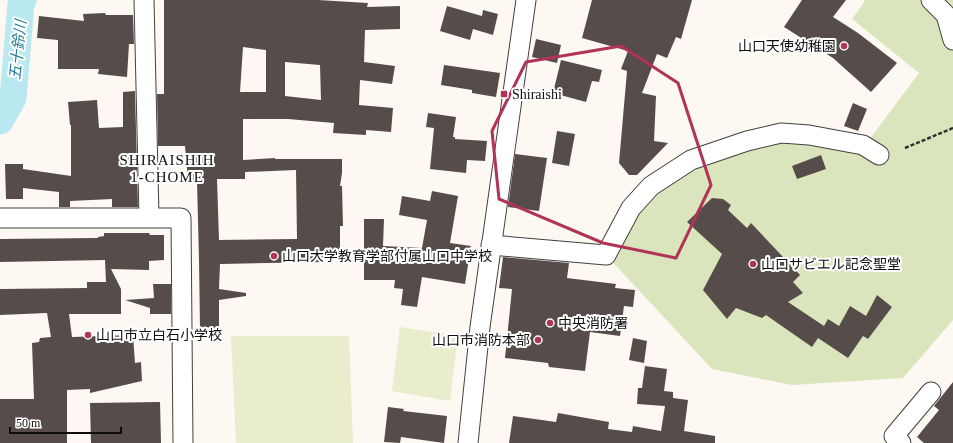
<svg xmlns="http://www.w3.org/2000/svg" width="953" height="443" font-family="'Times New Roman','Noto Sans JP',serif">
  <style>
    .green { fill: #dbe5bd }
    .pitch { fill: #e9edce }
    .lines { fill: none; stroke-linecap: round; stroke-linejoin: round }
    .river { stroke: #bae8f0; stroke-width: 27 }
    .building { fill: #564d4b; fill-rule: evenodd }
    .minor-casing { stroke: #414141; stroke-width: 21 }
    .path { stroke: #303030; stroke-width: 2.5; stroke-dasharray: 4 2; stroke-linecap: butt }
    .minor { stroke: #fff; stroke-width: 19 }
    .marked { fill: none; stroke: #b03456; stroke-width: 3; stroke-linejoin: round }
    .poi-dot { fill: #b03456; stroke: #fff; stroke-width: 1.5 }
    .labels { text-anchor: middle; stroke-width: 4; stroke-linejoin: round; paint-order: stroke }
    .poi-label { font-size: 14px; fill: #0e0e0e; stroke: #fff; text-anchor: start }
    .water-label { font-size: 15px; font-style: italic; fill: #237c94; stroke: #fff }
    .neighbourhood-label { font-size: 15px; letter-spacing: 1px; fill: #0e0e0e; stroke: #fff }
  </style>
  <rect width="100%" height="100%" fill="#fdf8f1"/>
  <path class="green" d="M864,0H953V320L903,378L792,385L712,369L606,255L651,186L747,141L866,144L919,73L852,19L865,1Z"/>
  <g class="pitch">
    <path d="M400,327L458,336L450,401L392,391Z"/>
    <path d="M231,336H349L353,443H236Z"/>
  </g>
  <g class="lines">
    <path class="river" d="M0,121L13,98L21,4L23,0"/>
  </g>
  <g class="building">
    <path d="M164,0H318L368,3L367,7L400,6V29L365,30L364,62L395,66L392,84L360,80L359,105L393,108L391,132L366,130V135L333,133L334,123L288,119H243V160L275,158V159H342V173L340,186H342L343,226H340V258L325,259L324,262L220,264L219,289L246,293V296L219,300V328L200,327L199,260L197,181L188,180L185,146H158L157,94H164ZM243,47L266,50V92H240ZM285,62L320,65L321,100L285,96ZM296,170L297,239L219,240L217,179H245V172Z"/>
    <path d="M592,0H692L681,39L676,37L667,58L657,54L642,93L656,96L654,141L668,143L637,175H629L619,163L627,71L621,69L628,51L582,38Z"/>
    <path d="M802,0H846L833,17L858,33L897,63L871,92L833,58L784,27Z"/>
    <path d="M447,6L482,16L483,10L498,14L493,35L473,29L470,40L440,31Z"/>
    <path d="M105,13L106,15H133L134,44H129L127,77L98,74L99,69H58V40L37,38L39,16L84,21L83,14Z"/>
    <path d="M536,39L561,45L557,63L532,57Z"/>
    <path d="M561,60L602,70L599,82L592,81L586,102L553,93Z"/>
    <path d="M444,65L500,73L496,97L472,93V90L441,85Z"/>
    <path d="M135,91L138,207H112V199L70,201V207H59V192L23,188V199H6L5,164H23V169L71,176V125H70L68,102L97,100L99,128L123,127V92Z"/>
    <path d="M853,103L867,109L858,131L844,126Z"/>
    <path d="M428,113L456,117L453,137H455V139L487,141L485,161L467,160L466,173L430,169L434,128L426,127Z"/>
    <path d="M557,131L575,134L569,166L552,163Z"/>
    <path d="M515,154L547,158L539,211L508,207Z"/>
    <path d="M821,155L826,169L797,179L792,166Z"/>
    <path d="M432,191L458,196L450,243L471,246L465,284L422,277L417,307L401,305L403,289L394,288L395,280H364V219H384L383,246L422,248L427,220L399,215L402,196L430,201Z"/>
    <path d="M712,198L723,199L731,205L728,210L747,228L751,223L800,275L793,282L803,293L788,302L824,326L828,319L839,326L850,306L866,316L877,295L892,307L868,339L863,336L848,358L818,338L812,347L766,315L762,318L736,308L727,319L703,290L722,254L687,222Z"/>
    <path d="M104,233H149L150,235H164V260L149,261V270L111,269L121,289V314H69L72,337L133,335L135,363L141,362L142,381L90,393V389L67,390V443H0V399H34L32,343L39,342L40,338L51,337L47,313L0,315V289L87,288V282H106L105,260L0,262V239L98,238V237L104,236Z"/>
    <path d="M503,257L569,263L567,278L616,284L615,288L635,290L633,307L624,306L620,336L590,332L585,371L549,367L548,363L505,358L512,289L499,288Z"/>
    <path d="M153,284H171V314H150V308L125,300L154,298Z"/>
    <path d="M633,338L647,341L644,363L629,360Z"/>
    <path d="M645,366L667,369L664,391L673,392V398L688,400L684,431L715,436V443H509L513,416L556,422L558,413L609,422L608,429L632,432L633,426L661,431L665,406L637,404L638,388H642Z"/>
    <path d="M953,382V443H924L917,437L939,410L934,406Z"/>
    <path d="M160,402L161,443H91L90,403Z"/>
    <path d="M388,407L404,409L403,411L447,416L444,443L401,437L400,443L384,442Z"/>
  </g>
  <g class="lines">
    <defs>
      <g id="minor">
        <path d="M144,0L149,217"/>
        <path d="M931,0L946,15L953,40"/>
        <path d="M0,218H181L183,443"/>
        <path d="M491,245L606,255L631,208L651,186L691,160L747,141L781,133L809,135L863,145L879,155"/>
        <path d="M468,443L480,327L526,0"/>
        <path d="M901,443L894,436L931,392"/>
      </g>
    </defs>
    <use href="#minor" class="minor-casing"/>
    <path class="path" d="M905,148L953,128"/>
    <use href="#minor" class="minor"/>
  </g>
  <path class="marked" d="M621,46L678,83L711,185L676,258L603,243L499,199L492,131L526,62Z"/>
  <g class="poi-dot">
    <circle cx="844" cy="46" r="4"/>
    <rect x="500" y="90" width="8" height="8" rx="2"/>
    <circle cx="274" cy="256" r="4"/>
    <circle cx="753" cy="264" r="4"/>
    <circle cx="550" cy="323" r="4"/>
    <circle cx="88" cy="335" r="4"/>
    <circle cx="538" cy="340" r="4"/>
  </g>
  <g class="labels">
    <g class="poi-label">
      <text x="836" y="51" text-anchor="end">山口天使幼稚園</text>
      <text x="512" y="99">Shiraishi</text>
      <text x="282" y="261">山口大学教育学部付属山口中学校</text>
      <text x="761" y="269">山口サビエル記念聖堂</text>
      <text x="558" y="328">中央消防署</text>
      <text x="96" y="340">山口市立白石小学校</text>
      <text x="530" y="345" text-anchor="end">山口市消防本部</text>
    </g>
    <g class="water-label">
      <text transform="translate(18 50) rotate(-84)" y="5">五十鈴川</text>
    </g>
    <g class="neighbourhood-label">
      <text x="167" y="165">SHIRAISHIH<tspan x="167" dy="17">1-CHOME</tspan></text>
    </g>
  </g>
  <path d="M10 427v6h111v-6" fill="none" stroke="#0e0e0e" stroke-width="2"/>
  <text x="16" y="427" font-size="12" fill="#0e0e0e" stroke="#ffffff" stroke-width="3" paint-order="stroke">50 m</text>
</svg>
